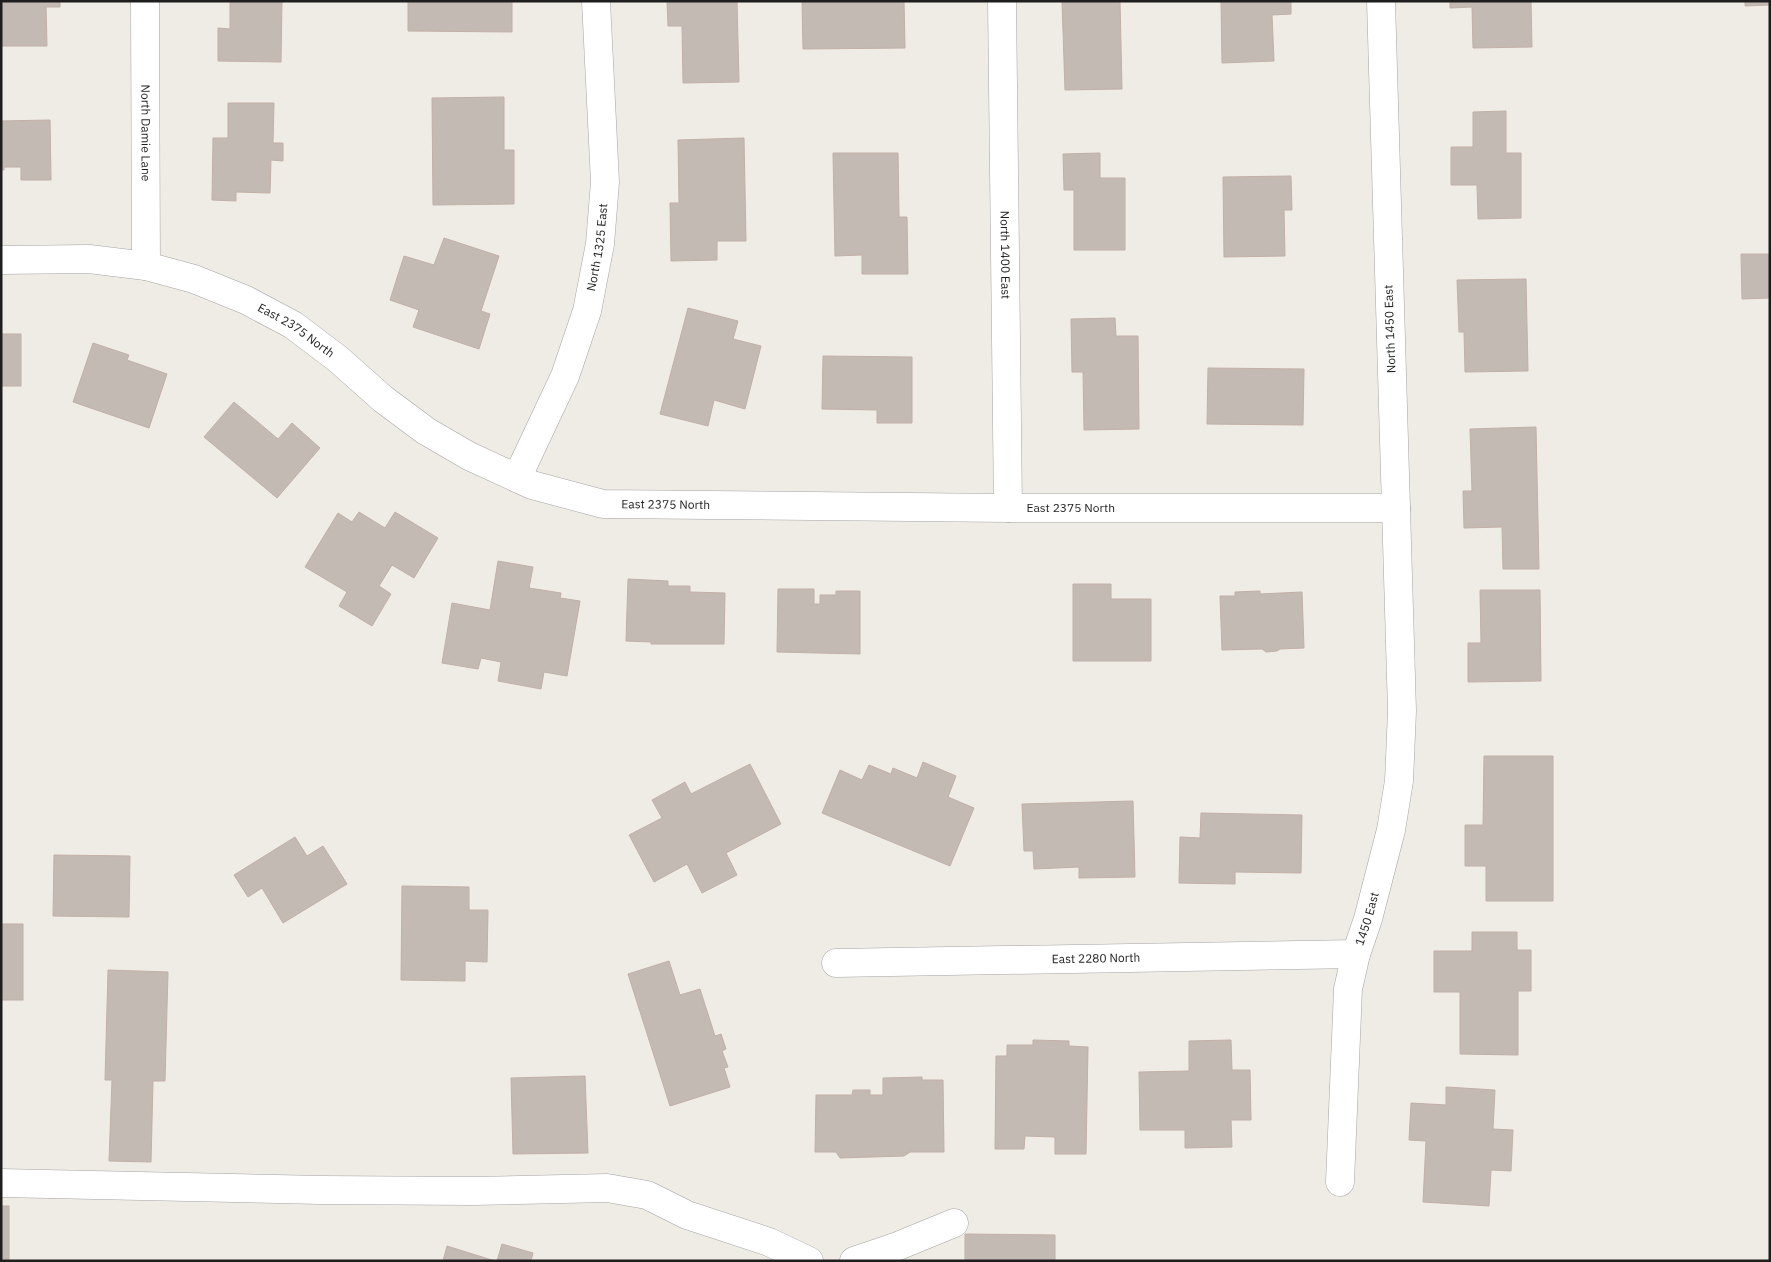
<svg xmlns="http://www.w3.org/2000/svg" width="1771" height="1262" font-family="'IBM Plex Sans',sans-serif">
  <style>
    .building { fill: #c4bab4; stroke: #c1b0a7 }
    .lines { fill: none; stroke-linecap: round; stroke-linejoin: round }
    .minor-casing { stroke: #a5a5a5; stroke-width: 29 }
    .minor { stroke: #fff; stroke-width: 28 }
    .labels { text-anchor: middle; stroke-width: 4.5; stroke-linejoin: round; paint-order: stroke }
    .street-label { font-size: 12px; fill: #1e1e1e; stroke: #fff }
  </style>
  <rect width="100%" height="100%" fill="#efebe5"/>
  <g class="building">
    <path d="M1,1H60V7H46L47,46H1Z"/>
    <path d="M230,1H282L281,62L218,61V28L230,29Z"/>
    <path d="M408,1H512V32L408,31Z"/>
    <path d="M667,1H737L739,82L683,83L682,26H668Z"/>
    <path d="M802,1H904L905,48L803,49Z"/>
    <path d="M1062,1H1120L1122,89L1065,90Z"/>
    <path d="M1221,1H1291V14L1272,15L1274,61L1222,63Z"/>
    <path d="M1450,1H1531L1532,47L1473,48L1472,7L1450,8Z"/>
    <path d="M1745,1H1770V5L1745,6Z"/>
    <path d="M504,97V150H514V204L433,205L432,98Z"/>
    <path d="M228,103H274L273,143H283V161L271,160L270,193L236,192V201L212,200L213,138H228Z"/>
    <path d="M1506,111V153H1521V218L1478,219L1477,185H1451V147H1473V112Z"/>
    <path d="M50,120L51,180H21V167H4V170H1V121Z"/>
    <path d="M744,138L746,241H717V260L671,261L670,203H679L678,140Z"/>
    <path d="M833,153H898L899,217H907L908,274H862V255L835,256Z"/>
    <path d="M1100,153V178H1125V250H1074V190H1064L1063,154Z"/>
    <path d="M1291,176L1292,210H1284L1285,256L1224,257L1223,177Z"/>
    <path d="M444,238L499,256L481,311L490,314L479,349L413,327L419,310L390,300L404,256L434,265Z"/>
    <path d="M1741,254H1770V298L1742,299Z"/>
    <path d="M1526,279L1528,371L1465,372L1464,332H1459L1457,280Z"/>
    <path d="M688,308L738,321L733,339L761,346L745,409L714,400L708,426L660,414Z"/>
    <path d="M1115,318L1116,336H1138L1139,429L1084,430L1083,372H1072L1071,319Z"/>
    <rect x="1" y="334" width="20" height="52"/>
    <path d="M93,343L129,355L127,360L167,374L149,428L73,402Z"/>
    <path d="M823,356L912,357V423H877V410L822,409Z"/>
    <path d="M1208,368L1304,369L1303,425L1207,424Z"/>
    <path d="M234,402L278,439L292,423L320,448L277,498L204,437Z"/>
    <path d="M1536,427L1539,569H1503L1502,527L1464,528L1463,491H1472L1470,429Z"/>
    <path d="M359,512L385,528L395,512L438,538L414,578L392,565L379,586L391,594L372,626L339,606L347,592L305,567L338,513L352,522Z"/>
    <path d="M498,561L533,567L529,588L561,593L560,598L580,601L567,676L544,672L541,689L498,681L501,662L481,658L478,669L442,663L452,603L490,610Z"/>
    <path d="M628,579L668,581V586H690V592L725,593L724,644H651V642L626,641Z"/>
    <path d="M1073,584H1111V599H1151V661H1073Z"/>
    <path d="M778,589H814V604H820V595H836V591H860V654L777,652Z"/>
    <path d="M1480,590H1540L1541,681L1468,682V643H1481Z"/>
    <path d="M1260,591V594L1302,592L1304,648L1280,649L1277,651L1266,652L1262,649L1222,650L1220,596H1235V592Z"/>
    <path d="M1484,756H1553V901H1486V866H1465V825H1483Z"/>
    <path d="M923,762L956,776L948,797L974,808L950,866L822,813L840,770L862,780L869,765L891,774L893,768L917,778Z"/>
    <path d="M750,764L781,824L726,853L737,875L702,893L687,864L654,882L629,835L662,818L652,800L685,782L691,794Z"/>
    <path d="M1133,801L1135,877L1079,878V867L1034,869L1033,851H1024L1022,804Z"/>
    <path d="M1201,813L1302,815L1301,873L1235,872V884L1179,883L1180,837L1200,838Z"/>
    <path d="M295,837L307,856L323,846L347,884L283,923L262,888L248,897L234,875Z"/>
    <path d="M54,855L130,856L129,917L53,916Z"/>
    <path d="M402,886L469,887V910H488L487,962L465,961V981L401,980Z"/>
    <rect x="1" y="924" width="22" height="76"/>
    <path d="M1472,932H1517V950H1531V991H1518V1055L1460,1054V992H1434V951H1472Z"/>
    <path d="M669,961L680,995L700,989L715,1036L721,1034L726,1049L722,1051L728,1067L724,1068L730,1087L670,1106L628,974Z"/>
    <path d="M108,970L168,972L165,1081H153L151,1162L109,1161L112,1080H105Z"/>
    <path d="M1033,1040L1069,1041V1046L1088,1047L1086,1154H1055V1137L1025,1136L1024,1149H995L996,1056H1007V1045H1033Z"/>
    <path d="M1231,1040L1232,1070H1250L1251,1120H1231L1232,1147L1185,1148V1130H1140L1139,1072L1189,1071V1041Z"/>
    <path d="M585,1076L588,1153L513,1154L511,1078Z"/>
    <path d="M922,1077V1080H943L944,1152H910L904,1156L840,1158L836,1152H815L816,1095H852L853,1090H870V1095H883V1078Z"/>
    <path d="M1446,1087L1495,1090L1493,1129L1513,1130L1511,1171L1491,1170L1489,1206L1423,1202L1426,1141L1409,1140L1411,1103L1446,1105Z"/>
    <rect x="1" y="1206" width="8" height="53"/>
    <path d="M965,1234L1055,1235V1261H965Z"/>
    <path d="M502,1244L533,1253L531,1261H497Z"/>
    <path d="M447,1246L495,1261H443Z"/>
  </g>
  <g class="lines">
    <defs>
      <g id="minor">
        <path id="s1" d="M145,1L146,266"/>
        <path id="s2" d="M1002,1L1008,508"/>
        <path id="s3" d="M1,260L89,259L146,266L194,279L246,300L293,325L338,359L383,399L426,431L469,456L532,485L603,504L1008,508H1396"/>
        <path id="s4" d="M517,478L565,376L587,311L600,244L605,182L596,1"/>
        <path id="s5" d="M836,963L1356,954"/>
        <path id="s6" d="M1340,1182L1348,989L1356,954L1368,919L1391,830L1399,781L1402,711L1381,1"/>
        <path d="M1,1183L321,1190L473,1191L607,1188L647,1195L687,1215L769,1242L809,1261"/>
        <path d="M854,1261L898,1246L954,1223"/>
      </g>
    </defs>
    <use href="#minor" class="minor-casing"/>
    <use href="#minor" class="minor"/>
  </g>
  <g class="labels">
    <g class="street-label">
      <text dy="4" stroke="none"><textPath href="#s1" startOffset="132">North Damie Lane</textPath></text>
      <text dy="4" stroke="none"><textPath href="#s4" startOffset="246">North 1325 East</textPath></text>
      <text dy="4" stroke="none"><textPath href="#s2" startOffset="254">North 1400 East</textPath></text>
      <text transform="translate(1390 329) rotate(-92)" y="4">North 1450 East</text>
      <text dy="4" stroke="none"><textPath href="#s3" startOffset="310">East 2375 North</textPath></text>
      <text dy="4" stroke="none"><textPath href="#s3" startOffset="730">East 2375 North</textPath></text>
      <text dy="4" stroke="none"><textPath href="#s3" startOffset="1135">East 2375 North</textPath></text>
      <text dy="4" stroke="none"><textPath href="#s6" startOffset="266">1450 East</textPath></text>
      <text dy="4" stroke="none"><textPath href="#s5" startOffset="260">East 2280 North</textPath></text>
    </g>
  </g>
  <rect width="1771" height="1262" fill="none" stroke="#1e1e1e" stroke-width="5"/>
</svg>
